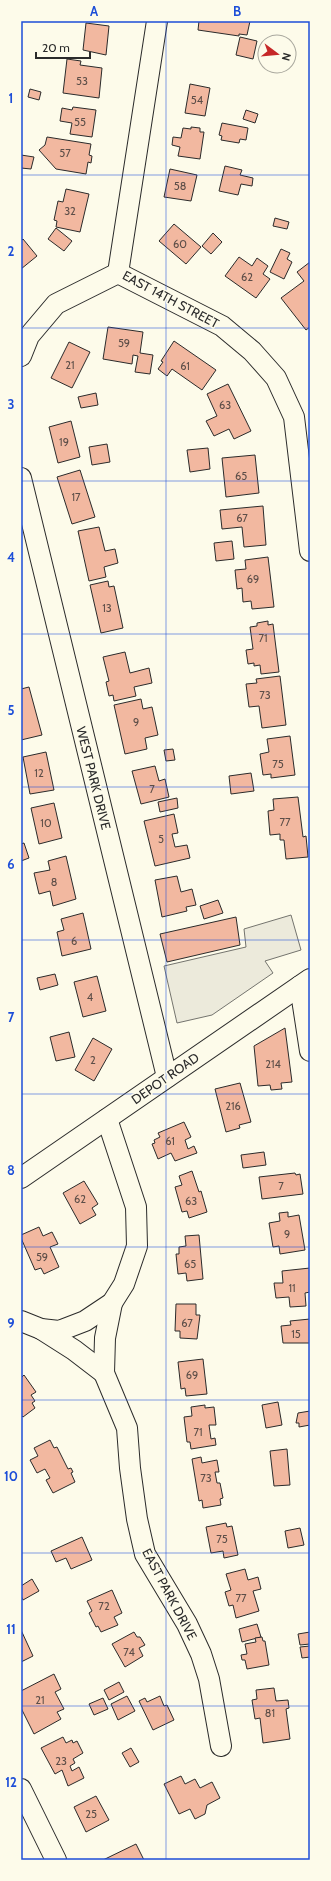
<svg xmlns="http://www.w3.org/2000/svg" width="331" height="1881" font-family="Cabin,sans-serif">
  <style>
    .parking { fill: #eceadb; stroke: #74746e }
    .building { fill: #f2b8a0; stroke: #2b2b2b }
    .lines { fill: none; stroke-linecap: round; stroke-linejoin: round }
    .minor-casing { stroke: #2b2b2b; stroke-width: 22 }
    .minor { stroke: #fdfbea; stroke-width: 20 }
    .grid { fill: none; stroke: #1d4ed8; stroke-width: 1; stroke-opacity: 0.55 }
    .labels { text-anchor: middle; stroke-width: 3; stroke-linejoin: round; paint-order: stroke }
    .number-label { font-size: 11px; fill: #5d4e48 }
    .street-label { font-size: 13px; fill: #2b2b2b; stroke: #fdfbea }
    .neatline { fill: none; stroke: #1d4ed8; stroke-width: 1.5 }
    .grid-label { font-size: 13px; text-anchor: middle; font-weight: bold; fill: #1d4ed8 }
  </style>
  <rect width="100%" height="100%" fill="#fdfbea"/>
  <path class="parking" d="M291,915L301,950L265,961L273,973L212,1015L177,1023L164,966L246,947L244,929Z"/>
  <g class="building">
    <path d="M199,21H250L247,35L239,34V36L198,30Z"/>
    <path d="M86,23L109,26L106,55L83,50Z"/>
    <path d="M240,37L257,41L253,59L236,55Z"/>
    <path d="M67,59L81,61L80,65L102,68L99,98L63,93Z"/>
    <path d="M190,84L210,88L205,116L185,113Z"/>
    <path d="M30,89L41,92L39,100L28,97Z"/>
    <path d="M73,107L96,110L92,137L70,134L72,123L60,121L62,108L72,110Z"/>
    <path d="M246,110L258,114L255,123L243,119Z"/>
    <path d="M222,123L248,128L246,140L240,139L239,143L221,140L222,136L219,135Z"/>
    <path d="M191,127L200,128V132H204L200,159L178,156L180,147L172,145L173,137L181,138L183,128L191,129Z"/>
    <path d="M47,137L91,144L89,155L92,156L91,163L88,162L86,174L56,169L39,150L45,145Z"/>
    <path d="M21,155L34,157L31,169L21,168Z"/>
    <path d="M225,166L242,170L240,175L253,178L252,186L241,184L238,195L219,191Z"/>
    <path d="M170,169L197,175L191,201L164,197Z"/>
    <path d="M66,189L89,194L80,232L56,227L57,221L54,220L58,201L63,202Z"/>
    <path d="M275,218L289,222L287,229L273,226Z"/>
    <path d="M174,224L201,247L186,264L159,241Z"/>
    <path d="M56,228L72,241L64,251L48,239Z"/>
    <path d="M213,233L222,242L211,254L202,246Z"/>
    <path d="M23,239L37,256L21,269V241Z"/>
    <path d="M281,249L290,253L287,259L292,262L284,279L270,272Z"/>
    <path d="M239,257L252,266L257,258L268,266L263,274L270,279L256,298L225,276Z"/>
    <path d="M310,262V327L306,330L281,298L304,281L297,272Z"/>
    <path d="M108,327L143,332L140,353L153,355L150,374L135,372L138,356L133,355L132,364L103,359Z"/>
    <path d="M174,341L216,370L202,390L172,369L167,376L158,369L163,362L161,361Z"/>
    <path d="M69,342L90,352L72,388L51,378Z"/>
    <path d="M228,384L251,431L234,439L229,429L214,436L206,421L217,416L207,394Z"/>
    <path d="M96,393L98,405L81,408L78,397Z"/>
    <path d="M71,421L80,457L58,463L49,427Z"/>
    <path d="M107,444L110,462L92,465L89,447Z"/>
    <path d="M208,448L210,469L190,472L187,450Z"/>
    <path d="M255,455L259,493L226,497L222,458Z"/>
    <path d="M80,470L95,517L72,524L57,477Z"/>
    <path d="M263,506L266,545L244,547L242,527L222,529L220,510Z"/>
    <path d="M99,527L105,551L115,549L118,563L104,567L106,577L89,581L78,531Z"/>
    <path d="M232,541L234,559L216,561L214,543Z"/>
    <path d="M268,557L274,607L252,609L251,601L243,602L242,588L237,589L235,570L246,569L245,560Z"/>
    <path d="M108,581L109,587L114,586L123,628L101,633L90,585Z"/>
    <path d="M268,621V625L273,624L279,672L261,674L260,665L254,666V663L248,664L246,650L253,649L250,627L257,626V623Z"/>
    <path d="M125,652L130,673L149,668L152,683L134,687L136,696L114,701L113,695L109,696L106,682L109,681L103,657Z"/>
    <path d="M280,676L286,725L262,728L259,706L249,707L246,684L257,683L256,679Z"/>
    <path d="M29,687L42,735L21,740V689Z"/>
    <path d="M141,699L143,709L152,707L158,735L145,738L147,749L125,754L114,705Z"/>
    <path d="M290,736L295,775L271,778V774L263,775L260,754L269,752L267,739Z"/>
    <path d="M173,749L175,760L166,761L164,750Z"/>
    <path d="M46,752L54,790L30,794L23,757Z"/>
    <path d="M155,766L159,781L165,779L169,797L141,804L132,771Z"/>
    <path d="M251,773L254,791L231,794L229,776Z"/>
    <path d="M298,797L303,837L306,836L308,857L286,859L284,840H280V834L270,835L268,811L274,810L273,799Z"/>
    <path d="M177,798L178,808L160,812L158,802Z"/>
    <path d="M54,803L62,838L39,844L31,808Z"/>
    <path d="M174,814L178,833L172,834L175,847L187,845L190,858L155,866L144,821Z"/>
    <path d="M24,843L29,858L21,861V844Z"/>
    <path d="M66,856L76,899L53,906L50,891L39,894L34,873L50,870L48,861Z"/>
    <path d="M177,876L181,892L192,889L196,905L186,907L187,911L162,917L155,880Z"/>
    <path d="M218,900L223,913L204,919L200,906Z"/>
    <path d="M83,913L91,949L62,956L57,932L64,930L61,919Z"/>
    <path d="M236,917L240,945L167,962L160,934Z"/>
    <path d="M55,974L58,985L40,990L37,978Z"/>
    <path d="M97,976L106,1011L83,1017L74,982Z"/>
    <path d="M285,1028L292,1082L281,1083L282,1089L271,1090L270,1085L258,1086L254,1046Z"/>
    <path d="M69,1032L75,1057L56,1061L50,1037Z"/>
    <path d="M93,1038L112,1049L94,1081L75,1070Z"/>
    <path d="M240,1083L251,1122L239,1125L240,1128L226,1132L215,1089Z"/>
    <path d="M184,1122L191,1137L185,1140L188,1149L194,1146L197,1153L175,1161L171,1153L158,1159L152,1144L155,1143L154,1140L160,1137L158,1133Z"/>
    <path d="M264,1152L266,1165L243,1168L241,1155Z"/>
    <path d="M192,1171L199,1192L201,1191L207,1212L189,1218L187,1211L182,1212L175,1187L182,1185L179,1176Z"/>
    <path d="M295,1173L296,1175L300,1174L303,1194L262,1199L259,1177Z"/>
    <path d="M84,1181L98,1204L92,1208L96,1215L80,1224L63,1193Z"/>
    <path d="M288,1212V1217L299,1215L305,1250L280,1254L279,1246L273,1247L269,1223L280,1221L279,1213Z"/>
    <path d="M39,1227L43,1236L52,1232L58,1244L50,1247L59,1267L44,1274L41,1268L35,1270L21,1238V1235Z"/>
    <path d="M199,1235L203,1279L187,1281L186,1273L178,1274L176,1254H179V1247L186,1246L185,1236Z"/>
    <path d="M310,1268V1292L305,1293L306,1306L290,1307L289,1297L276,1298L274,1283H283L282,1271Z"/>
    <path d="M176,1304H196V1315H200L197,1339L180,1338V1331H175Z"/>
    <path d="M310,1319V1343H283L281,1326L291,1325L290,1321Z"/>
    <path d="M203,1359L207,1394L186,1396L185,1388L181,1389L178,1362Z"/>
    <path d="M24,1375L36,1392L31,1395L35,1401L32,1403L35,1408L23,1417L21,1415V1376L22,1377Z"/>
    <path d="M278,1402L282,1425L266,1428L262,1405Z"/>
    <path d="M205,1405V1408L214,1407L216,1425H209L211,1439L215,1438L216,1445L191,1449L190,1442H187L184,1417L192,1416L191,1407Z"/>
    <path d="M310,1411V1425L299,1427V1423H296L298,1413Z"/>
    <path d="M50,1440L54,1448L57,1447L68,1469L71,1468L73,1472L71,1473L75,1482L53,1493L46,1480L50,1478L45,1469L37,1473L30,1460L38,1456L34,1448Z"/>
    <path d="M287,1449L290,1485L274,1486L270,1451Z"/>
    <path d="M201,1457L202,1463L217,1460L219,1472H215L217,1483H220L223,1498L220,1499L221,1505L203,1508L202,1500L199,1501L192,1459Z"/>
    <path d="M226,1523L227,1527L232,1526L238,1555L224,1558L223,1551L211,1553L206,1527Z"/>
    <path d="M300,1528L304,1545L288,1548L285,1531Z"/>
    <path d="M82,1537L92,1560L71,1569L66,1558L56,1562L51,1551Z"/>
    <path d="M245,1569L248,1580L258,1577L261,1589L253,1591L259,1611L236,1618L233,1605L229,1606L225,1592L231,1590L226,1574Z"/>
    <path d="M32,1579L39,1591L23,1600L21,1596V1586Z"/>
    <path d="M112,1590L122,1613L114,1617L118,1625L101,1632L98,1626L96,1627L89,1613L92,1611L87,1601Z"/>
    <path d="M257,1624L261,1637L242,1642L239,1629Z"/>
    <path d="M21,1630L33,1656L21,1662Z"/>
    <path d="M134,1632L137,1637H140L145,1645L139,1648L143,1656L125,1667L112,1644Z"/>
    <path d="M310,1632V1644L300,1645L298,1634Z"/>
    <path d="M262,1637L263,1641H265L269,1665L247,1669L245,1660H242L241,1655L247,1654L245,1644L256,1642L255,1638Z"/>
    <path d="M310,1646V1657L302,1658L300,1647Z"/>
    <path d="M54,1674L61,1689L55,1692L64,1709L57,1712L61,1719L34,1734L21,1708V1691Z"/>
    <path d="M119,1682L124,1692L109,1700L104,1690Z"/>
    <path d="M274,1688L276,1701L288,1700L289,1708L286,1709L290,1739L263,1743L260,1718L255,1719L252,1700L257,1699L256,1690Z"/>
    <path d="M127,1696L135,1711L118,1720L111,1704Z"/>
    <path d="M160,1696L164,1706L167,1705L174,1720L153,1730L139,1701L145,1698L147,1702Z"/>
    <path d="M103,1698L108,1709L94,1715L89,1704Z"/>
    <path d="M63,1737L66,1743L72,1740L73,1743L77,1741L83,1753L73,1759L75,1763L70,1766L72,1771L79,1767L84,1778L68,1786L62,1770L55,1774L41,1748Z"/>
    <path d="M131,1748L139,1762L130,1767L122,1753Z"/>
    <path d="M181,1776L185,1784L195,1779L200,1788L212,1782L220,1798L207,1805L205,1814L195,1819L190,1809L179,1814L164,1784Z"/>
    <path d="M96,1796L109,1820L86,1832L74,1807Z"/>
    <path d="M136,1844L144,1860H103Z"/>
  </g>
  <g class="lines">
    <defs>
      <g id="minor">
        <path d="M118,273L222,326L252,351L276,378L294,417L310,551"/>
        <path d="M118,273L157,21"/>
        <path d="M21,356L29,336L56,304L118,273"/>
        <path d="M21,478L167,1077"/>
        <path d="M300,986L310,1051"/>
        <path d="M21,1178L310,979"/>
        <path d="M112,1303L105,1338L104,1373L127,1428L130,1468L137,1519L145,1554L187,1624L201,1654L209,1679L221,1746"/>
        <path d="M21,1321L41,1329L59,1331L85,1321L112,1303L124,1284L137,1246L136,1207L107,1119"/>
        <path d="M41,1329L74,1350L104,1373"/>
        <path d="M21,1789L56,1860"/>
      </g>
    </defs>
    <use href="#minor" class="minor-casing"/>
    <use href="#minor" class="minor"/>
  </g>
  <path class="grid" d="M166,21V1860M21,175H310M21,328H310M21,481H310M21,634H310M21,787H310M21,940H310M21,1094H310M21,1247H310M21,1400H310M21,1553H310M21,1706H310"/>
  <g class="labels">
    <g class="number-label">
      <text x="82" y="85">53</text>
      <text x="197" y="104">54</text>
      <text x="80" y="126">55</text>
      <text x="65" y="157">57</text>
      <text x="180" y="190">58</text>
      <text x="70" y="215">32</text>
      <text x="180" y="248">60</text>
      <text x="247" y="281">62</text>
      <text x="124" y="347">59</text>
      <text x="70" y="369">21</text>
      <text x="185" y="370">61</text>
      <text x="225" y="409">63</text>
      <text x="64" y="446">19</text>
      <text x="241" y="480">65</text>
      <text x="76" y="501">17</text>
      <text x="242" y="522">67</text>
      <text x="253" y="583">69</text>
      <text x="107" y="612">13</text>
      <text x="263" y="642">71</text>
      <text x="265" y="699">73</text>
      <text x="136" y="726">9</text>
      <text x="278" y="768">75</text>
      <text x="39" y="777">12</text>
      <text x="152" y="793">7</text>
      <text x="285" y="826">77</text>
      <text x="46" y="827">10</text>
      <text x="161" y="843">5</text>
      <text x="54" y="886">8</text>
      <text x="74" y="945">6</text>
      <text x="90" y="1001">4</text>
      <text x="93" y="1064">2</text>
      <text x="273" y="1068">214</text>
      <text x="233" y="1110">216</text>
      <text x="170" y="1145">61</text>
      <text x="281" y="1190">7</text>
      <text x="80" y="1203">62</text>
      <text x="191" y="1205">63</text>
      <text x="287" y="1238">9</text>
      <text x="42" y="1261">59</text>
      <text x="190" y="1268">65</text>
      <text x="292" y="1292">11</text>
      <text x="187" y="1327">67</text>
      <text x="296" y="1338">15</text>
      <text x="192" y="1379">69</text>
      <text x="198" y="1436">71</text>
      <text x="206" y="1482">73</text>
      <text x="222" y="1543">75</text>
      <text x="241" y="1602">77</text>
      <text x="104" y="1610">72</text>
      <text x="129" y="1656">74</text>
      <text x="40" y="1704">21</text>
      <text x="270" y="1717">81</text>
      <text x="61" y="1765">23</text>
      <text x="91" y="1818">25</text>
    </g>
    <g class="street-label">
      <text transform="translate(171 299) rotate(28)" y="5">EAST 14TH STREET</text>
      <text transform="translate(94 778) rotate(76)" y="5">WEST PARK DRIVE</text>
      <text transform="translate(165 1078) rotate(-35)" y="5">DEPOT ROAD</text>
      <text transform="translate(170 1594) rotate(62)" y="5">EAST PARK DRIVE</text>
    </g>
  </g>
  <rect width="331" height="1881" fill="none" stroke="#fdfbea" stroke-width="44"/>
  <g transform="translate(277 54) rotate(106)"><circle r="19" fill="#fdfbea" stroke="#a9a89e"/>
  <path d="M0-3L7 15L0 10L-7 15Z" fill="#c62828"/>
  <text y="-6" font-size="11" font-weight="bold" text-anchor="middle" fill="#2b2b2b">N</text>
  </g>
  <path d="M36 52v6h54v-6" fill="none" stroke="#2b2b2b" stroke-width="2"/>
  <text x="42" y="52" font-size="12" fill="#2b2b2b" stroke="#fdfbea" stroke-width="3" paint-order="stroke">20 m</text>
  <rect x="22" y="22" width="287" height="1837" class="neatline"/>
  <g class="grid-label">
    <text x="94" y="16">A</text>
    <text x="237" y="16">B</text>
    <text x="11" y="103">1</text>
    <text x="11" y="256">2</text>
    <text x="11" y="409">3</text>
    <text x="11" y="562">4</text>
    <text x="11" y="715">5</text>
    <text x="11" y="869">6</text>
    <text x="11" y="1022">7</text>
    <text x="11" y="1175">8</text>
    <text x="11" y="1328">9</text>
    <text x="11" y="1481">10</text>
    <text x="11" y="1634">11</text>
    <text x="11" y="1787">12</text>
  </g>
</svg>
